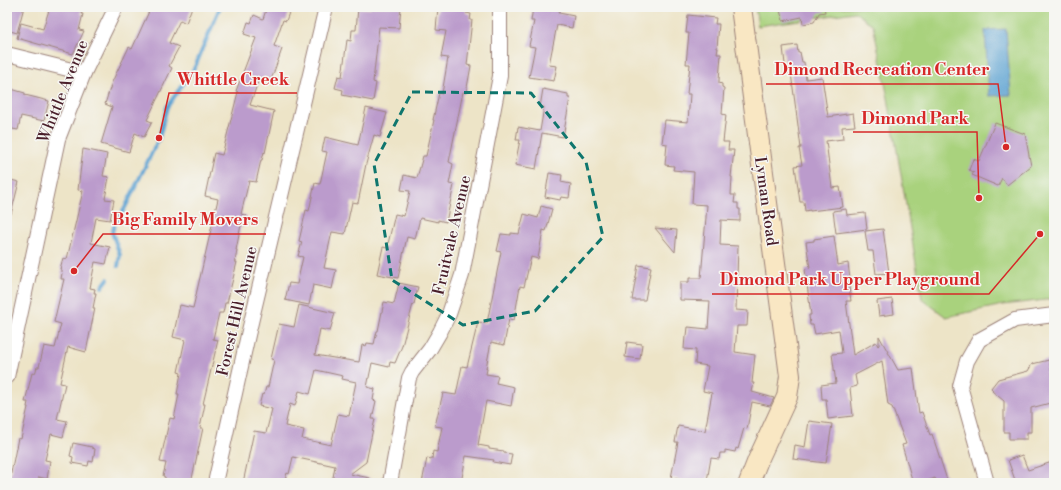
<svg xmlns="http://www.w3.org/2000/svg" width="1061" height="490" font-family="'Libre Bodoni',serif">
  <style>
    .green { fill: #a9d27d; stroke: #7a7854 }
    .water { fill: #5ca2d2; stroke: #53607e }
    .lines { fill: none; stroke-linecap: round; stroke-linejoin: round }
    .stream { stroke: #5ca2d2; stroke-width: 4 }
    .building { fill: #bb9bcc; fill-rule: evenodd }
    .street-casing { stroke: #9c8279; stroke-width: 16 }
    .secondary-casing { stroke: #9c8279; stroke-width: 22 }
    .street { stroke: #fff; stroke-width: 14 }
    .secondary { stroke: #f9e7c3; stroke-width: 20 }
    .marked { fill: none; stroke: #0f766e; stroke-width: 3; stroke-dasharray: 8 5; stroke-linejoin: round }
    .labels { text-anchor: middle; stroke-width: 3; stroke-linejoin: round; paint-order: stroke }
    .street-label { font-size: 16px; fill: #4a1f2b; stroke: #f6f6f2 }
    .leader { fill: none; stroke: #d62828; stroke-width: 1.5 }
    .callout-dot { fill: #d62828; stroke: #f6f6f2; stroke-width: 1.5 }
    .callout-label { font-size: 17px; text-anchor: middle; font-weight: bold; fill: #d62828; stroke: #f6f6f2; stroke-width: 3; stroke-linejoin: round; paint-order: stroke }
  </style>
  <rect width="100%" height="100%" fill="#f6f6f2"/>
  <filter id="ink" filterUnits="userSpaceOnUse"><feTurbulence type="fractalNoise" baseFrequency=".025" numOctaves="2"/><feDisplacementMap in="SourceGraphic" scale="8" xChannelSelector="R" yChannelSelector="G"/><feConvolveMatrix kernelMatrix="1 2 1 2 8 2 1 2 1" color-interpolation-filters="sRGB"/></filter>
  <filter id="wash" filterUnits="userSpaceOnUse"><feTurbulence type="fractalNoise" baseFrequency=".012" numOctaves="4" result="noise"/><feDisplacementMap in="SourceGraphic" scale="16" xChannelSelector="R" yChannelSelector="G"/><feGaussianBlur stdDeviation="0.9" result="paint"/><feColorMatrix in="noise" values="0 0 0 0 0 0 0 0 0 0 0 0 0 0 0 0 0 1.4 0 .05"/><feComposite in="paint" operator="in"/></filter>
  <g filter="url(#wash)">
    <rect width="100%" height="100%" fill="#ede4c7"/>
    <path class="green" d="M755,7H1054V299L1003,305L946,317L922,299L888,98L873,25L855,12L758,26Z"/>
    <path class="water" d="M1006,29L1011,95L989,96L985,30Z"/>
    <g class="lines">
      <g class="stream">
        <path d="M118,266L120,255L112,232L115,223L124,210L159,138L167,107L195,67L220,7"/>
        <path d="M102,287L108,279"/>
      </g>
    </g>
    <g id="blocks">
      <g class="building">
        <path d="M7,7H24L17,33L7,30Z"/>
        <path d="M50,7H83L81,14H83L79,30L84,31L73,54L17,38L21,23L43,29Z"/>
        <path d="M151,7H192L186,23L180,20L169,43L179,47L169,66L172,68L147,120L152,122L144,137L135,133L129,152L101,144L112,107L105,104L112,82L129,47L132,49Z"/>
        <path d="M267,7H291L286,21L283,20L274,46L282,49L270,83L259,79L250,105L274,111L265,153L264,152L262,160H261L256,182L249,181L241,214L247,216L245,226L241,225L236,250H237L235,262H237L227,303H225L223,313H219L213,339L218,340L203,404H205L200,428H203L191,483H178L165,480V477L163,476L166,463L160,462L170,418L174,419L179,394H177L181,373L178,372L185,340L173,337L180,305L193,308L218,199L205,196L214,153L222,155L238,92L236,91L256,38L244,34L248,22L251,23L254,15L263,19Z"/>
        <path d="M371,7H401L399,28L379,27L373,82L376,83L373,101L342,95L343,90L335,88L338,76L342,77L347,40L351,41L352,30H356L358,8L371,9Z"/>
        <path d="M438,7H466V13L471,14L470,20H472L467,65L471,66L466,93L463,92L449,162L453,164L449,184L454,185L446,222L438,220V222L420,218L415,239L407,237L398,278L377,274L383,247L387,248L395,214L404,216L410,191L401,190L404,175L417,178L423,156H426L434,120H433L439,93L442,94L448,58L441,57L446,31L436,30Z"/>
        <path d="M533,7H560L559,13L574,16L572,28L557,25L549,65L557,66L554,81L529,77L535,47L529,46L534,21H531Z"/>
        <path d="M779,7H824L825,12L819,13L814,22L803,24L802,17L783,21Z"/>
        <path d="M688,15L716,18L715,24H719L717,48H718L717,54H721L719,80V83L722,84V87L724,88L722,114L726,115L723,142H729L728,150H734L731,177H732L731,195H735L734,203H738V209H740V221L721,220L720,245L738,246L736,310L748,311L747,326H737L735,352L755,355L752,383H754L752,392L774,398L770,406L752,402L747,429L744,428L738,449L736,448L735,452L725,450V453H720L719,459L711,458L707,481L705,480L704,482L699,481V483L671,478L678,442H675L678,426L705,431L712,393L703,391L708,366L695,364L696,350L684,349L685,336H687L688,327L708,329L710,301L680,300V282H689V278H701L707,205L692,204L694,172L673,170L674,166L665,165L667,144L662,143L665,120L688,122L690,94H687L690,64H686L689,33H686Z"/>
        <path d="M797,45L798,53L800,52L802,62H804L806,79L822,77L828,117L853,113L855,126L842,127L843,139L826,141L832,188L840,187L843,207L810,211V210L805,211L804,202H800L795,166L802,165L799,148H801L791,73H786L783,47Z"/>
        <path d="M11,89L25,93V95L49,101L44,121L21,116L18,130L7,128V93L10,94Z"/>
        <path d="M543,89L568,94V98H570L563,137L542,133L536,169L515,165L520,140H516L518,127L540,131L544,107H540Z"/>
        <path d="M366,108L387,113L380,137L374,135L366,164L358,203L352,202L345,234L332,232L324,268L336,270L332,289L313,285L309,305L285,300L289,283L297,284L303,257L298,256L302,242L299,241L306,210L309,211L315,183L320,184L327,152L322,151L325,137L358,145Z"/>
        <path d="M995,123L1025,134L1031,166L1007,185L1002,178L998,186L972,175L974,172L969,170L973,159L979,161Z"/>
        <path d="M83,149L107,154L103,176L109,177L105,199L114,200L110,220L96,218L91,243L110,247L106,264L95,262L90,288L95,289L94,293H96L93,308H95L86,352L68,347L60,383L65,384L57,419L67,421L63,437L51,434L45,460L50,461L47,479L39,477L38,483H9L18,438L21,439L28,407H27L28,402H25L32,373L35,374L37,367H39L44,346L55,348L61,324L54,322L64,279H61L62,273L61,272V269H60L63,258L67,259L83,191L78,190Z"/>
        <path d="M549,173L562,175L561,182L571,184L569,198L561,197L560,200L545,197Z"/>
        <path d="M7,179L19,182L11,214L7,213Z"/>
        <path d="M541,206L552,209L546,231L543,230L538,259L531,257L524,287L520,286L514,320L509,319L504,345L491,342L486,368L487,369L486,374L498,376L496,383L514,387L511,406L486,401L478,445L489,447V449L504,451V453L512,454L510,465L493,462L494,460L466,456L461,483H422L427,458L432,459L433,451L437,452L442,427L435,426L443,393L456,395L462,366L467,367L478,322L487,323L501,252L497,251L501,234L511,235V233L519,234L524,214L538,218Z"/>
        <path d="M846,209L847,215L865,213L867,229L836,233L833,211Z"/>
        <path d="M655,228L677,230L675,252Z"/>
        <path d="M883,229L889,273L876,274L873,251H868L865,231Z"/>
        <path d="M834,236L838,265L848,263L850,279H848L851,301H846L853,355L876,342L878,346L879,345V336L898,370L913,368L919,413L922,412L930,435L932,434L948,483H937L935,478L922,483H913L902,445L906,444L892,407L888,405L882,361L855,375L857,386L850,388L853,416L828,419L826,399H822L821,385L836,383L832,354L842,353L839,330L815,334L813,325H810L809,315H811L805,269L810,268L806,242L814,241V239Z"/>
        <path d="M638,265L651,267L645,300H632Z"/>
        <path d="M399,283L418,287L414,304H413L402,346L395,363L390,362L389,367L372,363L367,387L375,389L373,400L376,401L372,419H375L366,462L350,474L370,478V483H332L335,466L293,457L289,474L287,473L284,483H243L254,431L266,433L272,409L259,406L262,394L264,395L266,387H268L274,360L271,359L279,324L294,327L299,305L335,313L330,331L320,329L315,355L359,362L362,345L366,346L367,343L374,344L377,331H378L384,302L394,304ZM316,370L343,376L342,379L356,382L349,416L338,414L331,445L302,439L304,430L285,426L290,404L295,406L299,391L310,394Z"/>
        <path d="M892,299L894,314L879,316L877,301Z"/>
        <path d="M627,342L642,344L640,359L625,357Z"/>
        <path d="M1049,360L1054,381V402L1031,408V432H1027V439H1009V432H1004V401L992,391L993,390L991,388L998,379L1028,371L1032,364Z"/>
        <path d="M809,421L832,424L826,463L793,459L795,445L805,447Z"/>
        <path d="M73,443L92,447V448L95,449L93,462L89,461L88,466L72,463L73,457L70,456Z"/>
        <path d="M1022,455L1028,470L1052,462L1054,468V483H1016L1008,460Z"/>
      </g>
    </g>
  </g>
  <g filter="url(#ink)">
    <use href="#blocks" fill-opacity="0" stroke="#9c8279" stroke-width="1"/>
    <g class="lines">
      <defs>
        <g id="street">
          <path d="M7,54L84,73"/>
          <path d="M7,377L58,139L84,73L116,7"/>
          <path d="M215,483L248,335L326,7"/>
          <path d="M390,483L409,378L412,372L430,349L440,332L449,314L462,275L500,76V7"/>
          <path d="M987,483L960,386L967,361L979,340L1015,320L1054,315"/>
        </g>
        <path id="secondary" d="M741,7L790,376L787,397L758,460L749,483"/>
      </defs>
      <use href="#street" class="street-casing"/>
      <use href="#secondary" class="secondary-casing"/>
      <use href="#street" class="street"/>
      <use href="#secondary" class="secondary"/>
    </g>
  </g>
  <path class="marked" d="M412,92L531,93L586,162L603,237L535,311L463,325L392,280L374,164Z"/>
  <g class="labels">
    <g class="street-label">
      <text transform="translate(62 91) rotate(-68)" y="6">Whittle Avenue</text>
      <text transform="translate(767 201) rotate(82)" y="6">Lyman Road</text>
      <text transform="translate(451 235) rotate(-77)" y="6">Fruitvale Avenue</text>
      <text transform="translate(236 311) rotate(-77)" y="6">Forest Hill Avenue</text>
    </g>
  </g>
  <path class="leader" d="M1006 147L998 84H766M159 138L169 93H297M979 198L977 132H853M74 271L103 234H266M1040 234L989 294H712"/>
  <g class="callout-dot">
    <circle cx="1006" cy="147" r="4"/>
    <circle cx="159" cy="138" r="4"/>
    <circle cx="979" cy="198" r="4"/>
    <circle cx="74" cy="271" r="4"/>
    <circle cx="1040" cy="234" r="4"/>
  </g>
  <g class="callout-label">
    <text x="882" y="75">Dimond Recreation Center</text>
    <text x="233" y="85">Whittle Creek</text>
    <text x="915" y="124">Dimond Park</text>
    <text x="185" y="225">Big Family Movers</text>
    <text x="850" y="285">Dimond Park Upper Playground</text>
  </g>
  <rect width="1061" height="490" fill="none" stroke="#f6f6f2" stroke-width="24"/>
</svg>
